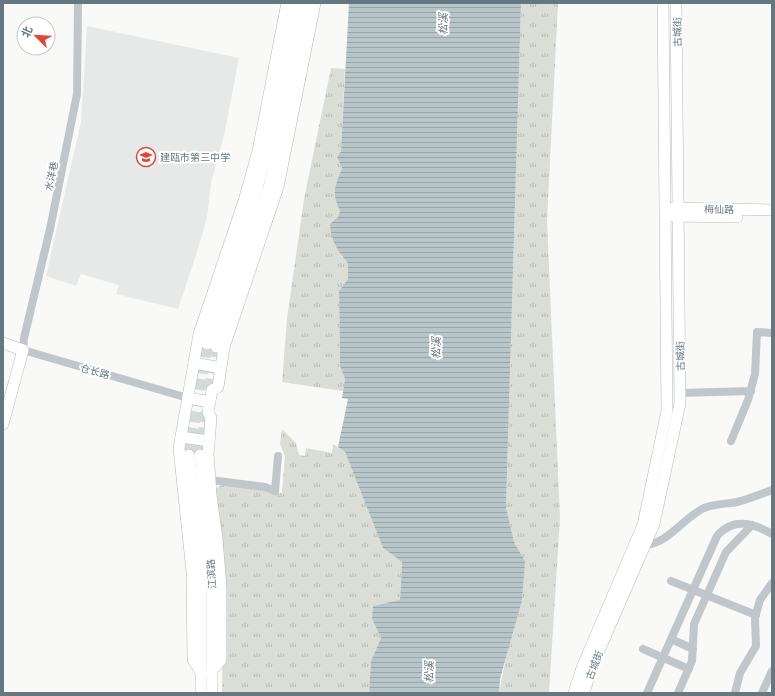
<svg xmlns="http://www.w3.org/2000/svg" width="775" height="696" font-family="'Roboto Condensed','Noto Sans SC',sans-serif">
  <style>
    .built { fill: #e7e9e8 }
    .grass { fill: url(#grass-tufts) }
    .water { fill: url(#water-rules) }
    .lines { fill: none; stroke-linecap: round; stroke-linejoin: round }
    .secondary-tunnel { stroke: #d4d9da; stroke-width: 11; stroke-dasharray: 11 5.5; stroke-linecap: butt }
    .secondary-casing { stroke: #b3babd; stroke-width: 12 }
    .street { stroke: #c0c6c9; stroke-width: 8 }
    .secondary { stroke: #fff; stroke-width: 11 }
    .labels { text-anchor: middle; stroke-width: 4; stroke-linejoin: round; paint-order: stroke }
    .street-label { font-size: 10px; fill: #657881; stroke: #fff }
    .poi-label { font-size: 10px; fill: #657881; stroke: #fff; text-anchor: start }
    .water-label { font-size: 11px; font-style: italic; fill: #60767b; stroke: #fff }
  </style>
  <defs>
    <pattern id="grass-tufts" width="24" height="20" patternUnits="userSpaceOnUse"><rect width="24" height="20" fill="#daded6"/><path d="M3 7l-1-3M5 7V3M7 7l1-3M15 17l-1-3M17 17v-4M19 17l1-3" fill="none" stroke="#b4b9b3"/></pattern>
    <pattern id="water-rules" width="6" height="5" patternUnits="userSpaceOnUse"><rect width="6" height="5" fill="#b8c6c9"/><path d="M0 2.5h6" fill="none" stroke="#99a6a9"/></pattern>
  </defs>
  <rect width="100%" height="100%" fill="#f9f9f7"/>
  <path class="built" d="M87,26L239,58L225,131L211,183L207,218L196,255L178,309L116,294L119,285L81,274L76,286L46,276L81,122Z"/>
  <g class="grass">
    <path d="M521,3H558L547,221L560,517L549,693H499L525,561L514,542L506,507Z"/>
    <path d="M331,68L345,69L341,151L337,157L342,168L336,202L340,211L338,217L341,256L348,262V279L339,291L340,366L345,379L343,391L282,382L287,319L304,199Z"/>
    <path d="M282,429L296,443L299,455L305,456L306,448L332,453L333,444L345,452L383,548L402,562L400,600L372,619L381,638L371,661L369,693H222L223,609L214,493L218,487L224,484L282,493L285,456L280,444Z"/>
  </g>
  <path class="water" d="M349,3H521L506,507L514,542L525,561L522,600L500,679L499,693H369L371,661L381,638L372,619L373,606L400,600L402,562L383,548L345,452L338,447L348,399L342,398L345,379L340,366L339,291L348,279V263C337,251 331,240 330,224L338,217L340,211C331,192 335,187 342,168L337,157L341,151Z"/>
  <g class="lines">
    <g class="secondary-tunnel">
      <path d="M189,455L207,344"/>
      <path d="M200,455L216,347"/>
    </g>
    <defs>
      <g id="secondary">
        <path d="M673,208L772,210"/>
        <path d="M672,216L737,217"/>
        <path d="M3,343L23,350L3,424"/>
        <path d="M207,344L252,205L267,154L296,3"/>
        <path d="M216,347L269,187L277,157L306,3"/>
        <path d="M194,363L221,368"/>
        <path d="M188,398L210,402"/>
        <path d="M181,437L209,441"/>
        <path d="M189,455L201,573V693"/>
        <path d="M200,455L212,593V693"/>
        <path d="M212,670L221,660V588L217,539L211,495L208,454L211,418L208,412L212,390L218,387L224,347L278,187L315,3"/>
        <path d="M202,673L193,660L192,572L179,448L199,334L244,201L258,151L287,3"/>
        <path d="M574,693L582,668L643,525L667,411L663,3"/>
        <path d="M584,693L591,669L654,524L680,403L676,3"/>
      </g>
    </defs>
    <use href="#secondary" class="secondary-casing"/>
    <g class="street">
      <path d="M78,3L77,94L50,229L24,338L23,350L188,398"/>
      <path d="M680,393L751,391"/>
      <path d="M731,441L748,400L755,374L757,332L772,333"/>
      <path d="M210,480L265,487L275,491L278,456"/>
      <path d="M644,545C668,544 683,518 704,508C713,504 727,504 737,502C749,499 761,494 772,490"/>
      <path d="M671,581L756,615"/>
      <path d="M671,639L693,649"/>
      <path d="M643,649L689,669"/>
      <path d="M647,693L717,536C733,517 753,523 772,534"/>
      <path d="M678,693L692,661L694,624L726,552L752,525"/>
      <path d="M735,693L740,673L756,646L755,617L760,600L772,583"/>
      <path d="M762,693L772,671"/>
    </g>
    <use href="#secondary" class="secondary"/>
  </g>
  <defs>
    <symbol id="school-ring" viewBox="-11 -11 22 22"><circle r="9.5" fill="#fff" stroke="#dd4933" stroke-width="1.5"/><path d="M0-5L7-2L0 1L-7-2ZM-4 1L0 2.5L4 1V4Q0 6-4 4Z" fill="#dd4933"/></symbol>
  </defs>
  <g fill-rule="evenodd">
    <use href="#school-ring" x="135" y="146" width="22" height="22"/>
  </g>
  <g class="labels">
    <g class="street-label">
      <text transform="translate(677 32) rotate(-91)" y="4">古城街</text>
      <text transform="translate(51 176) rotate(-78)" y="4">水洋巷</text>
      <text transform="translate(719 209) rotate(1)" y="4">梅仙路</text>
      <text transform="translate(680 356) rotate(-91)" y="4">古城街</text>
      <text transform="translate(95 371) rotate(15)" y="4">仓长路</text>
      <text transform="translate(211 574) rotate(-94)" y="4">江滨路</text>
      <text transform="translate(594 665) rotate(-69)" y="4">古城街</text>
    </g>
    <g class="poi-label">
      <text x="160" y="161">建瓯市第三中学</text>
    </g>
    <g class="water-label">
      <text transform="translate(443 24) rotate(-89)" y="4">松溪</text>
      <text transform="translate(436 348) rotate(-89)" y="4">松溪</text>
      <text transform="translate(429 672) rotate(-89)" y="4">松溪</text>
    </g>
  </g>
  <rect width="775" height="696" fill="none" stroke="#657881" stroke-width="8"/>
  <g transform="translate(36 36) rotate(294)"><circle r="19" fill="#ffffff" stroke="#c1c9cd"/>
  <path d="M0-3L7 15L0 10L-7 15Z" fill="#dd4933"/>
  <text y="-6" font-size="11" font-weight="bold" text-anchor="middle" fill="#657881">北</text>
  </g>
</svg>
